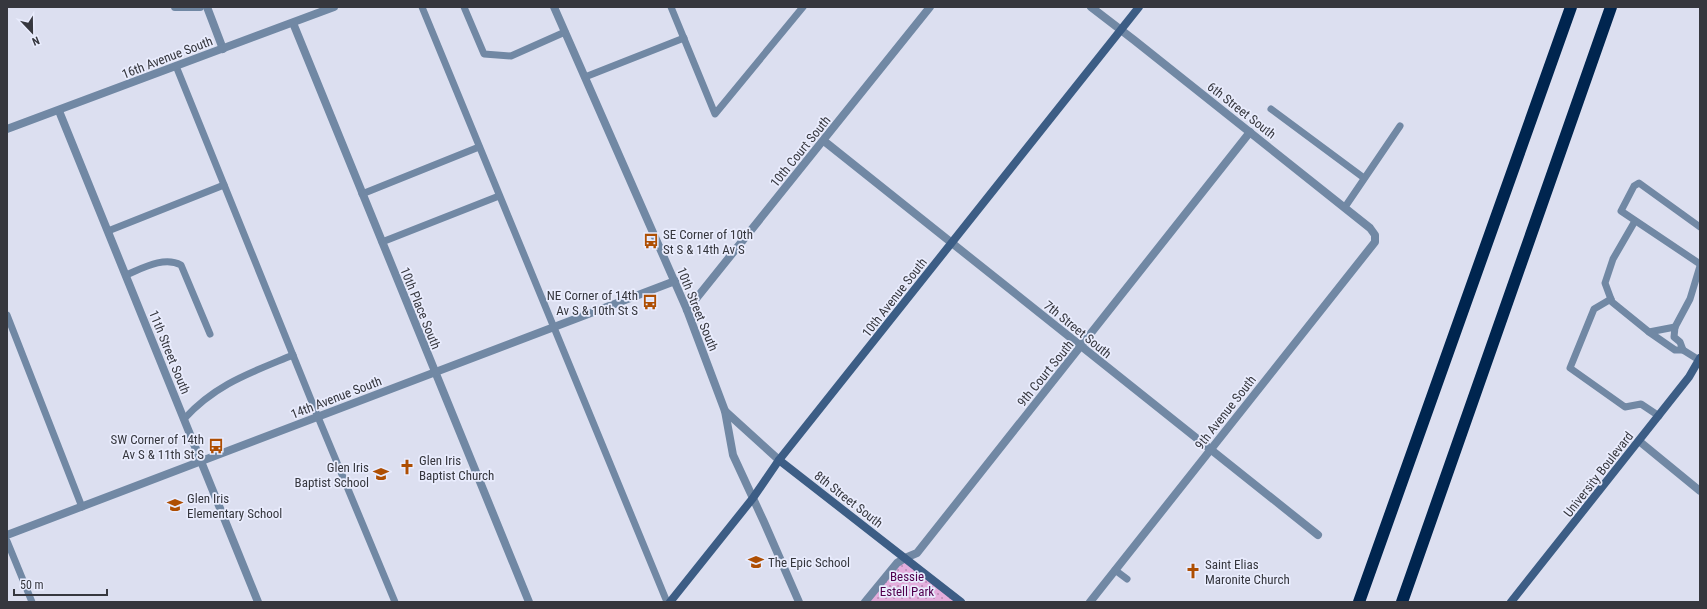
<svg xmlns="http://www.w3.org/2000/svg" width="1707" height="609" font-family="'Roboto Condensed',sans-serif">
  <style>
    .park { fill: url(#park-dots) }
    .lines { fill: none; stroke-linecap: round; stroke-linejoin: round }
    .lane { stroke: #7188a4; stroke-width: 7 }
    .street { stroke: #7188a4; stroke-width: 8 }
    .secondary { stroke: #3c5d85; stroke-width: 8 }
    .highway { stroke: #00254f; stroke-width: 12 }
    .labels { text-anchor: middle; stroke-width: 3.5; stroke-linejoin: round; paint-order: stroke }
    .street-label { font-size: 13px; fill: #36373e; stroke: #e9ecfd }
    .poi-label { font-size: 13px; fill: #36373e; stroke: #e9ecfd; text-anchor: start }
    .park-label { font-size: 13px; fill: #52004e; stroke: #e9ecfd }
  </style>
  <defs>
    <pattern id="park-dots" width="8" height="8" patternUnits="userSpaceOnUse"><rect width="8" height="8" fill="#e3addc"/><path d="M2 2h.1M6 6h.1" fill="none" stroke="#b98eb4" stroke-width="1.8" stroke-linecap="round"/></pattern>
  </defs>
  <rect width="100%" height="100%" fill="#dcdff0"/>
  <path class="park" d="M905,558L961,602H865Z"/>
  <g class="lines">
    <g class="lane">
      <path d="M422,7L667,602"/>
      <path d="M464,7L484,54L511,56L565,32"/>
      <path d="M671,7L715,114L803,7"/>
      <path d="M176,66L318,417L395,602"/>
      <path d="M585,77L684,38"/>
      <path d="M1271,109L1364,178"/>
      <path d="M362,194L479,147"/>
      <path d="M1345,207L1400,126"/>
      <path d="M1635,221L1613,259L1605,283L1612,302L1649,332L1675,327"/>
      <path d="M1700,227L1639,183L1634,186L1621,211L1700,264"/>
      <path d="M108,231L224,185"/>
      <path d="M382,242L499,196"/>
      <path d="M126,275C143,268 164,256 181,265L210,334"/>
      <path d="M1611,299L1594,309L1570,368L1625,407L1641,404L1659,416"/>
      <path d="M7,315L82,507"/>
      <path d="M1649,332L1675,350H1683L1699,360"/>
      <path d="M1683,350L1680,342L1674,337L1675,327L1690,299L1700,266"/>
      <path d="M184,419C216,384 250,373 293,355"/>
      <path d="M7,541L32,602"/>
      <path d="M1115,570L1127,579"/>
    </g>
    <g class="street">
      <path d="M175,7H200"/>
      <path d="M207,7L223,49"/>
      <path d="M554,7L687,310L725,411L733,455L764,522L799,602"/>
      <path d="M293,23L529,602"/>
      <path d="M59,111L258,602"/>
      <path d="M7,129L334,7"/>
      <path d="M824,141L1318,535"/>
      <path d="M687,310L930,7"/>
      <path d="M725,411L779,460"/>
      <path d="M1639,441L1700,491"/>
      <path d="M7,535L675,281"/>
      <path d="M865,602L897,563L905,558L917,553L1250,132"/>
      <path d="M1090,602L1375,242V235L1370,228L1134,40L1091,7"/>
    </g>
    <g class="secondary">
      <path d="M779,460L961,602"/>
      <path d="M670,602L753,498L779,460L1139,7"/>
      <path d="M1511,602L1689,377L1700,358"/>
    </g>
    <g class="highway">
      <path d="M1359,602L1571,7"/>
      <path d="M1402,602L1611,7"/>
    </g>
  </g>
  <defs>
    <symbol id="bus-bare" viewBox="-9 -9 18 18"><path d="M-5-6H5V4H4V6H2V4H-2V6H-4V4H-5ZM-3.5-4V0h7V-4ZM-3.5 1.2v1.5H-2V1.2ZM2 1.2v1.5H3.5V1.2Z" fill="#ae4e02" stroke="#e9ecfd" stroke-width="2.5" paint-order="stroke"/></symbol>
    <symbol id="church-bare" viewBox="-9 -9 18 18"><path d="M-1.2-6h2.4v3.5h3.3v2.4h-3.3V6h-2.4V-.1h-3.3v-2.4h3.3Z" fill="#ae4e02" stroke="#e9ecfd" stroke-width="2.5" paint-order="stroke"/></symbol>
    <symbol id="school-bare" viewBox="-9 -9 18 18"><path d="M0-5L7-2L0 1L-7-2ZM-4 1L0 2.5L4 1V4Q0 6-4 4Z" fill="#ae4e02" stroke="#e9ecfd" stroke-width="2.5" paint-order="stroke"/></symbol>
  </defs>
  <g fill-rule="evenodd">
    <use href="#bus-bare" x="640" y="230" width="22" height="22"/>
    <use href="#bus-bare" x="639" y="291" width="22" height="22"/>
    <use href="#bus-bare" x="205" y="435" width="22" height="22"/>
    <use href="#church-bare" x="396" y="456" width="22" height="22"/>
    <use href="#school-bare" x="370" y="463" width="22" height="22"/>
    <use href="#school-bare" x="164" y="494" width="22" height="22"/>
    <use href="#school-bare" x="745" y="551" width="22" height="22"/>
    <use href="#church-bare" x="1182" y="560" width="22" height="22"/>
  </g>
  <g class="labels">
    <g class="street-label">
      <text transform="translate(167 57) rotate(-21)" y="5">16th Avenue South</text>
      <text transform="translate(1242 110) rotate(38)" y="5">6th Street South</text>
      <text transform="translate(800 151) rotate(-51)" y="5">10th Court South</text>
      <text transform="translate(894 297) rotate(-52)" y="5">10th Avenue South</text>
      <text transform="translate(421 308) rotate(68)" y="5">10th Place South</text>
      <text transform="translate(698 309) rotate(68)" y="5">10th Street South</text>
      <text transform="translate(1078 329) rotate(39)" y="5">7th Street South</text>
      <text transform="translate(170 352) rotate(68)" y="5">11th Street South</text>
      <text transform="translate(1045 373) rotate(-51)" y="5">9th Court South</text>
      <text transform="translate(336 397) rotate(-21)" y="5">14th Avenue South</text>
      <text transform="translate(1225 412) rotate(-52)" y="5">9th Avenue South</text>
      <text transform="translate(1598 474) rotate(-52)" y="5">University Boulevard</text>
      <text transform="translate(849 499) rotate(38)" y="5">8th Street South</text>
    </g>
    <g class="poi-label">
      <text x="663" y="239">SE Corner of 10th<tspan x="663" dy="15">St S &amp; 14th Av S</tspan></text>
      <text x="638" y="300" text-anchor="end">NE Corner of 14th<tspan x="638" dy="15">Av S &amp; 10th St S</tspan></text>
      <text x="204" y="444" text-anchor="end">SW Corner of 14th<tspan x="204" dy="15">Av S &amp; 11th St S</tspan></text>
      <text x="419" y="465">Glen Iris<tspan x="419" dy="15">Baptist Church</tspan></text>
      <text x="369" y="472" text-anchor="end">Glen Iris<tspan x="369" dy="15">Baptist School</tspan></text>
      <text x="187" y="503">Glen Iris<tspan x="187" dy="15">Elementary School</tspan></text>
      <text x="768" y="567">The Epic School</text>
      <text x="1205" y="569">Saint Elias<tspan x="1205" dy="15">Maronite Church</tspan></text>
    </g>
    <g class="park-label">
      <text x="907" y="581">Bessie<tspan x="907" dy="15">Estell Park</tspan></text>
    </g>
  </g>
  <rect width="1707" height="609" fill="none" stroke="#36373e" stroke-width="16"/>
  <g transform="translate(32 32) rotate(158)" stroke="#e9ecfd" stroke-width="3" paint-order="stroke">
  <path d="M0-3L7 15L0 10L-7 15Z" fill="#36373e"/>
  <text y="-6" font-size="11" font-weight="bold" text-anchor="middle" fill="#36373e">N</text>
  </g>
  <path d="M14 589v6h93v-6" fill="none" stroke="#36373e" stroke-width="2"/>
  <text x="20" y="589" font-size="12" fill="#36373e" stroke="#e9ecfd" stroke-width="3" paint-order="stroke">50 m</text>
</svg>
